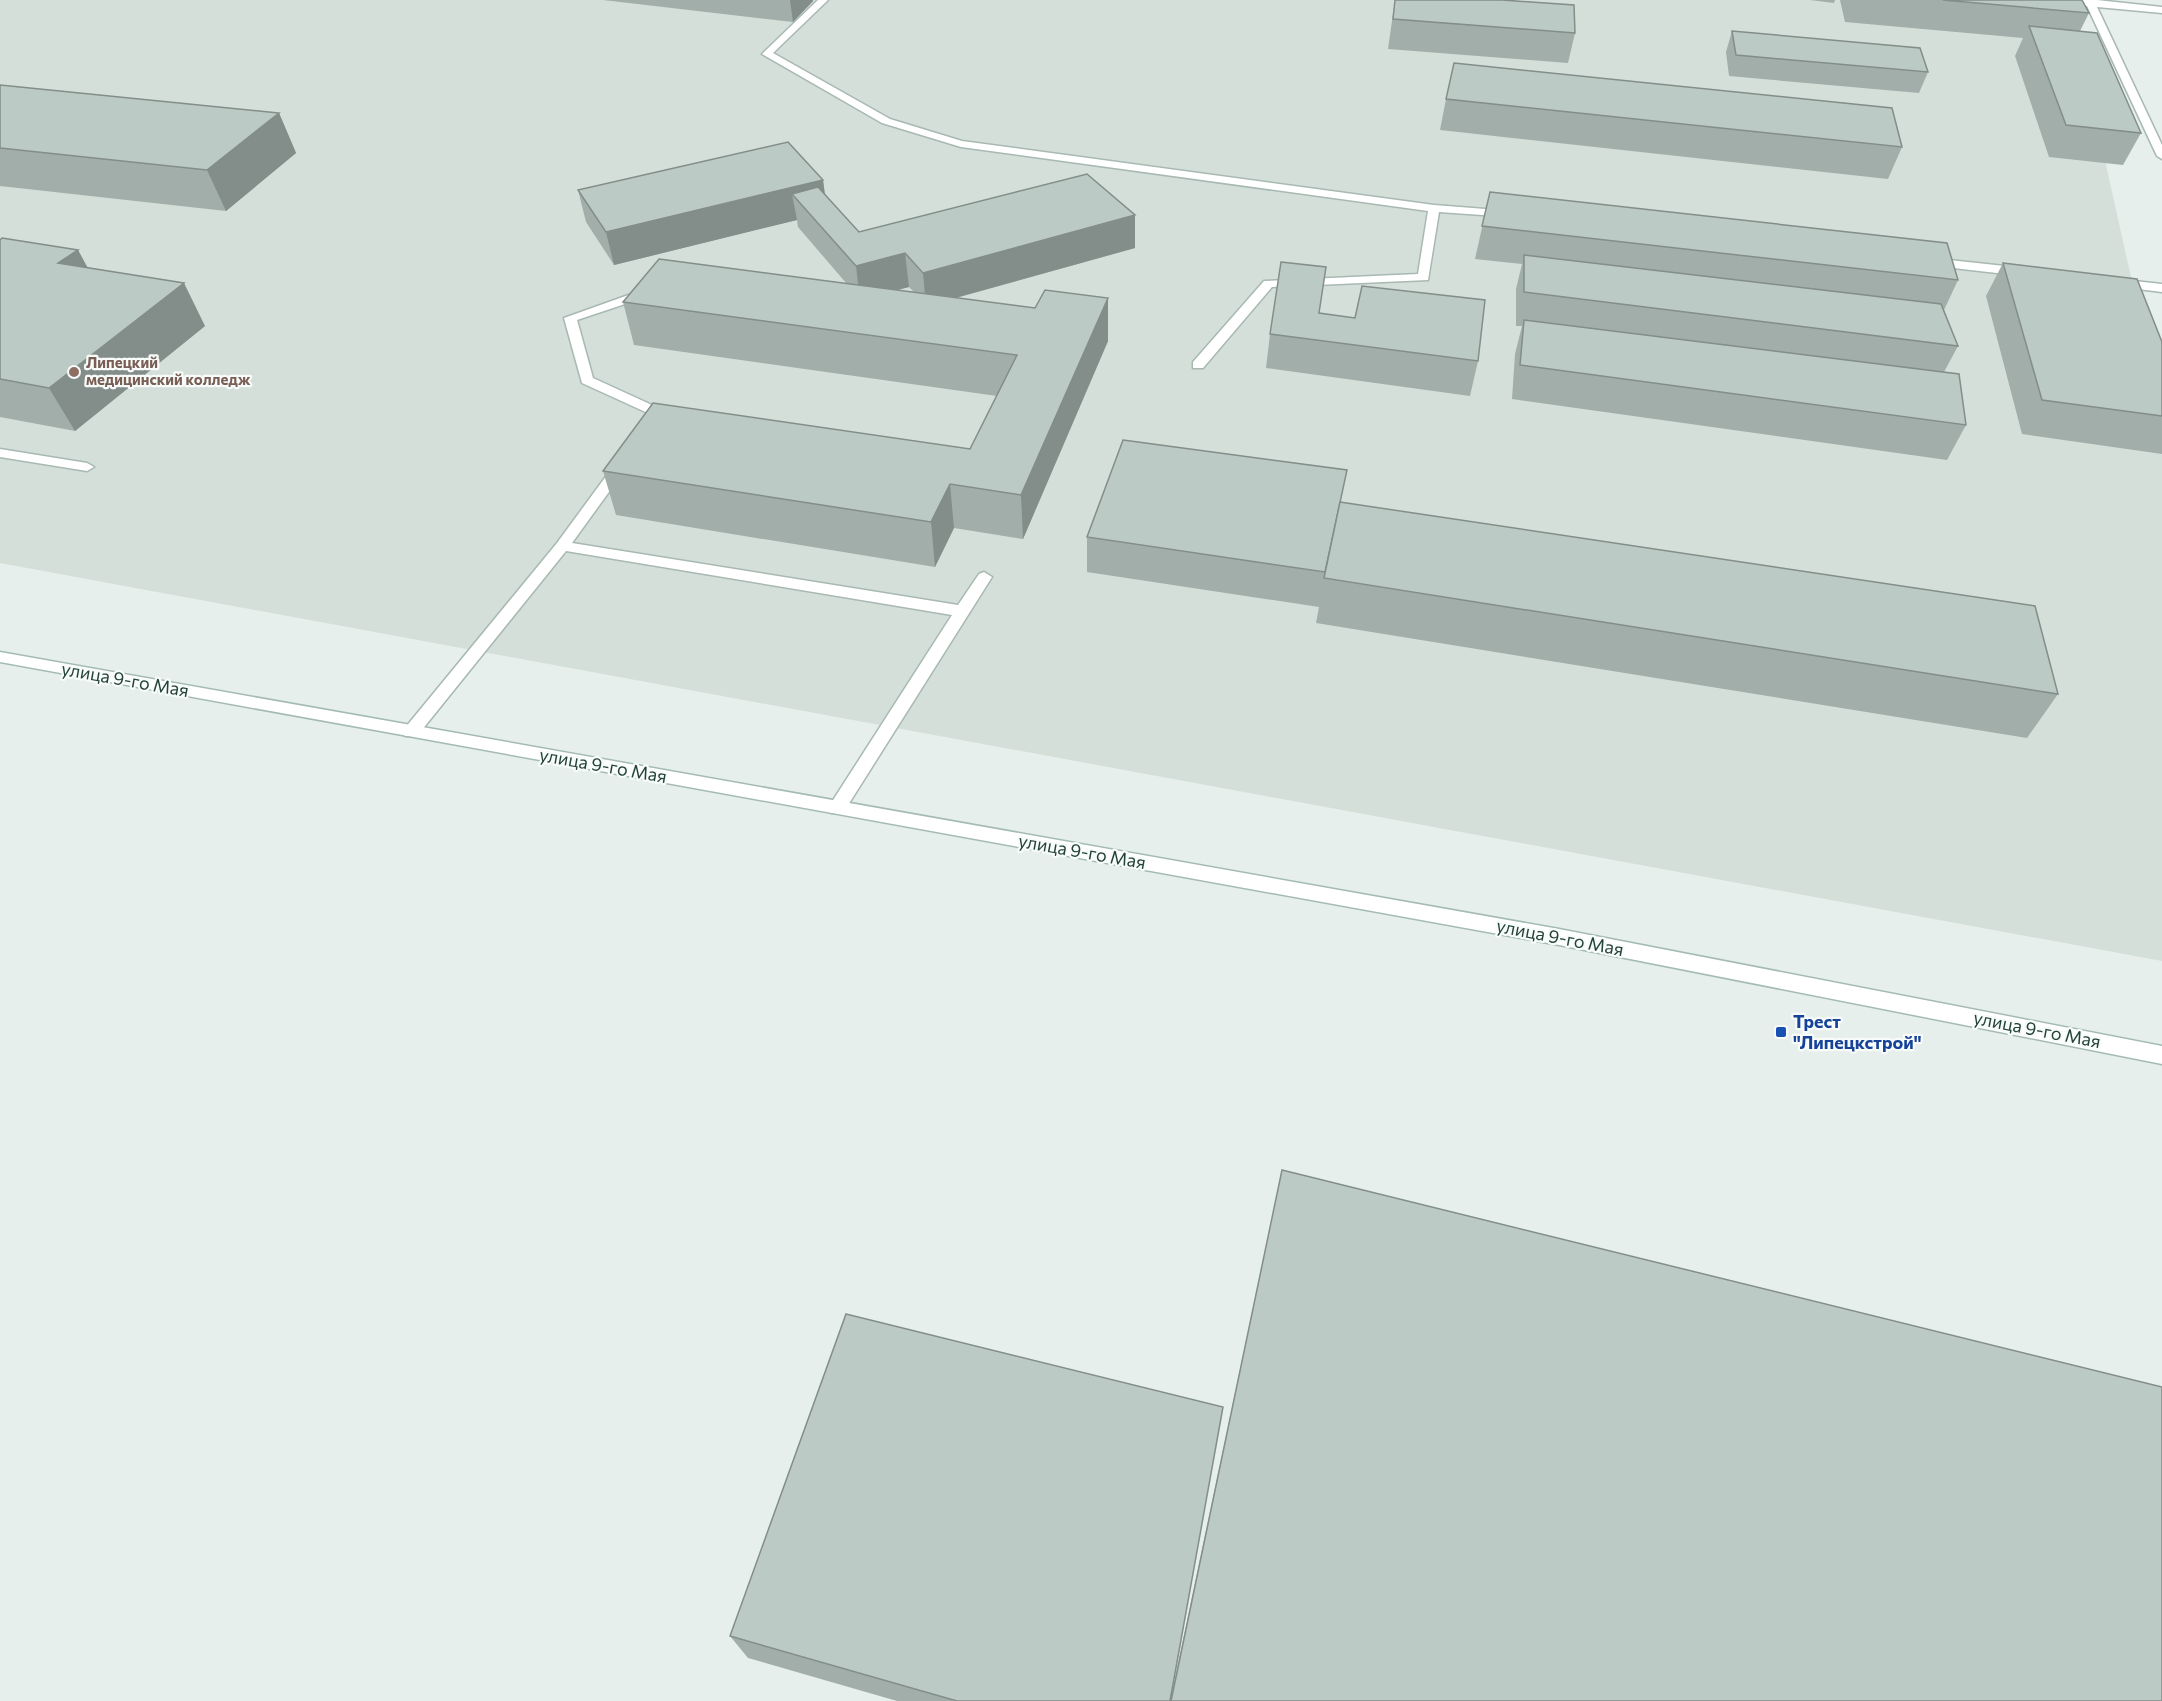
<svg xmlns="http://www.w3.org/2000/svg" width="2162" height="1701" font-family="Commissioner,sans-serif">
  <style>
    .built { fill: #d4dfda }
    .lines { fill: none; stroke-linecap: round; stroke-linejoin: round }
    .lane-casing { stroke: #a8b8b2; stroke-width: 3 }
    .street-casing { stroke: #a8b8b2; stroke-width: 3 }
    .secondary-casing { stroke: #a4bbb3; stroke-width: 3 }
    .lane { fill: #fff; fill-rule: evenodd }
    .street { fill: #fff; fill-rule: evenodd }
    .secondary { fill: #fff; fill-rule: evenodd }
    .wall { fill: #a1aea9; fill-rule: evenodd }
    .shaded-wall { fill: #838d89 }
    .building { fill: #bbcac4; stroke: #838d89; stroke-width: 1.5 }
    .education-dot { fill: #8d6e63; stroke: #f7fbf9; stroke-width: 2 }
    .transit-dot { fill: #1a4fb4; stroke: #f7fbf9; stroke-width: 2 }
    .labels { text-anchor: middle; stroke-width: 4.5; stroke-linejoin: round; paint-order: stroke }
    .far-education-label { font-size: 15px; font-weight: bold; fill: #785e54; stroke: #f7fbf9; text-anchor: start }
    .street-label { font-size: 18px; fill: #24423a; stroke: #f7fbf9 }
    .transit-label { font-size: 18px; font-weight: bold; fill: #164399; stroke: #f7fbf9; text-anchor: start }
  </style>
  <rect width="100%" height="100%" fill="#e6efeb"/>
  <path class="built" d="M0,0H1885L2073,17L2162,416V961L0,563Z"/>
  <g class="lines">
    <defs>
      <g id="lane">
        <path d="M818,0H828L773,53L890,119L962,141L1434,205L1511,211L1517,214L1511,217L1439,212L1428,280L1272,287L1203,368H1193V362L1264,281L1418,274L1428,211L961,147L882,123L762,54Z"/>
        <path d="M1931,258L2023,268L2029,272L2023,276L1927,265L1925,262Z"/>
        <path d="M2116,279L2162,284V292L2112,286L2110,283Z"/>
        <path d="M648,288L652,289V295L577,320L593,378L665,411C669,417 659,426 653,427L646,423L652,415L582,383L564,318Z"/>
        <path d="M0,449L87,463L94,467L87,471L0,457Z"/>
        <path d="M620,463L627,467L572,543L958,605L979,574L984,572L992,577L843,813H831L828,808L952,615L566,551L417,736H405L403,732L405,728L557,543L615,464Z"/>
      </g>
      <path id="street" d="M2041,0H2097L2162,7V13L2097,7L2162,145V159L2157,156L2087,6L2046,3Z"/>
      <path id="secondary" d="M0,652L1559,929L2162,1046V1064L1559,945L0,662Z"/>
    </defs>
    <use href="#lane" class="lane-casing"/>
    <use href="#street" class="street-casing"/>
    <use href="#secondary" class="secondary-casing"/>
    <use href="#lane" class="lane"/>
    <use href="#street" class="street"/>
    <use href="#secondary" class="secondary"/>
  </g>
  <g class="wall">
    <path d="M603,0H813V1L793,22Z"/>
    <path d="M1395,0L1575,33L1568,63L1388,49Z"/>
    <path d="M1810,0H1835L1834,3Z"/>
    <path d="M1840,0H2082L2089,13L2080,31L2141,133L2123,165L2049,157L2015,56L2023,38L1845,22Z"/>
    <path d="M1732,31L1928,72L1919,93L1729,76L1726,52Z"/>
    <path d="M0,85L279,113L296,153L226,211L0,186Z"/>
    <path d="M1446,99L1902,147L1888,179L1440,130Z"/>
    <path d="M823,180L825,194L859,232L1135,215V248L956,298L1108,341L1023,539L954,528L935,567L616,515L603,471L970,449L997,396L634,345L623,302L847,284L798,227L797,220L614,265L586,222L578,190ZM909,287L914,292L896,290Z"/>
    <path d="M1490,192L1958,280L1944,310L1958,346L1944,372L1966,425L1947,460L1512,399L1515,354L1522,326H1516V289L1522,264L1475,259Z"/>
    <path d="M0,240L78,250L87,268L205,326L75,431L0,417Z"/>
    <path d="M2003,263L2162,342V454L2022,434L1986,296Z"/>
    <path d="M1270,334L1478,361L1470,396L1266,368Z"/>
    <path d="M1342,502L2058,694L2027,738L1316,623L1319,607L1087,572V537Z"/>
    <path d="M1282,1170L2162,1701H897L748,1658L730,1636L1172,1692Z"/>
  </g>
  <g class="shaded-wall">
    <path d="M790,0H813V1L793,22Z"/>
    <path d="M279,113L296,153L226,211L207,170Z"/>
    <path d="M823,180L827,213L792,194L797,220L614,265L606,232Z"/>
    <path d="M1135,215V248L926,306L923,273Z"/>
    <path d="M78,250L101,292L58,263Z"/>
    <path d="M905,253L909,287L860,300L856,266Z"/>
    <path d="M184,283L205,326L75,431L49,388Z"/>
    <path d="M1108,298V341L1023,539L1021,495Z"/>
    <path d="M950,484L954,528L935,567L931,522Z"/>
  </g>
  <g class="building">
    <path d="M1395,0H1502L1574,5L1575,33L1393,19Z"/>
    <path d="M1943,0H2082L2089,13Z"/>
    <path d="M2029,26L2097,33L2141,133L2066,125Z"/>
    <path d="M1732,31L1920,48L1928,72L1736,55Z"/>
    <path d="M1454,63L1892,108L1902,147L1446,99Z"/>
    <path d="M0,85L279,113L207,170L0,148Z"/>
    <path d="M788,142L823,180L606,232L578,190Z"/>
    <path d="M1087,174L1135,215L923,273L905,253L856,266L792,194L818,187L859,232Z"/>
    <path d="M1490,192L1947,243L1958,280L1482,226Z"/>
    <path d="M2,238L78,250L58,263L184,283L49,388L0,379V240Z"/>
    <path d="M1524,255L1941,304L1958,346L1524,292Z"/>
    <path d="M659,259L1035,308L1045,290L1108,298L1021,495L950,484L931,522L603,471L653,403L970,449L1017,355L623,302Z"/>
    <path d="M1281,262L1326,267L1319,313L1355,318L1362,286L1485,300L1478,361L1270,334Z"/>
    <path d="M2003,263L2137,279L2162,342V416L2042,400Z"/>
    <path d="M1524,320L1959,374L1966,425L1520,365Z"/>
    <path d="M1123,440L1347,470L1325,572L1087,537Z"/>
    <path d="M1340,502L2035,606L2058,694L1324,578Z"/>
    <path d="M1282,1170L2162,1387V1701H1171Z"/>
    <path d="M846,1314L1223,1407L1170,1701H957L730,1636Z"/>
  </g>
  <circle class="education-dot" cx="74" cy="372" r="6"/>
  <rect class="transit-dot" x="1775" y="1026" width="12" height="12" rx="3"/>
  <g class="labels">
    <g class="far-education-label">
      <text x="86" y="368">Липецкий<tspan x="86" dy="17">медицинский колледж</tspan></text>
    </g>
    <g class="street-label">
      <text transform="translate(125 680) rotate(10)" y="6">улица 9-го Мая</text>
      <text transform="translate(603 766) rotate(10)" y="6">улица 9-го Мая</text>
      <text transform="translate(1082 852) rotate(10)" y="6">улица 9-го Мая</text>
      <text transform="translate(1560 938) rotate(11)" y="6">улица 9-го Мая</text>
      <text transform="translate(2037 1030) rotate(11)" y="6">улица 9-го Мая</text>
    </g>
    <g class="transit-label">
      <text x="1793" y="1028">Трест<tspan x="1793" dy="21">"Липецкстрой"</tspan></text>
    </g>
  </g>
</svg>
